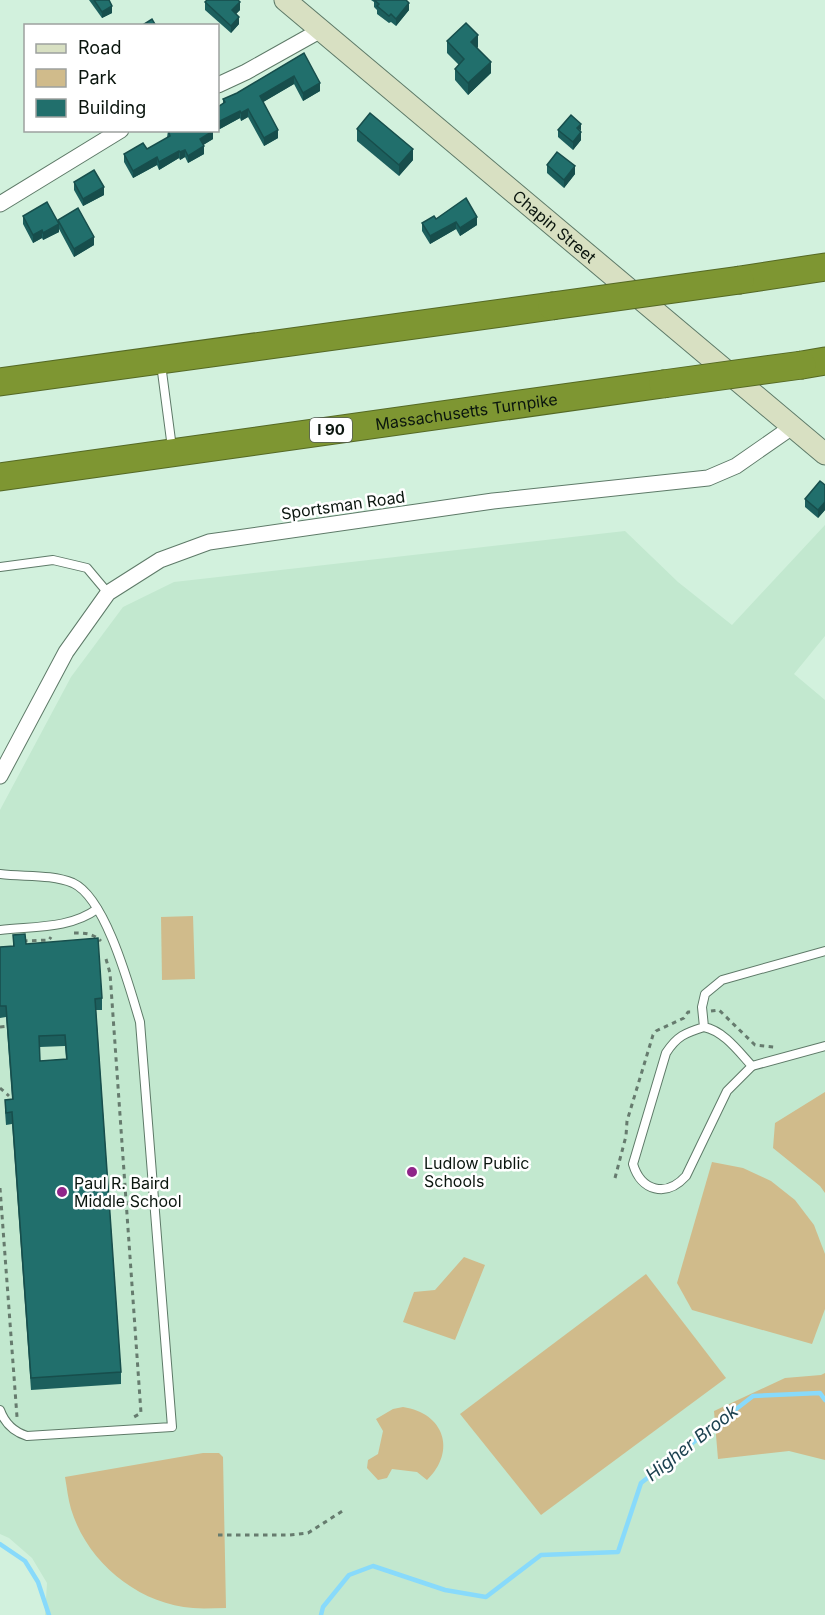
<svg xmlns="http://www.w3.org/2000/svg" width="825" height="1615" font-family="Inter,sans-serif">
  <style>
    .built { fill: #c2e8cf }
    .green { fill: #d0bb8b }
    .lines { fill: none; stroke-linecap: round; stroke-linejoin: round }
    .stream { stroke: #88dafb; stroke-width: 4.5 }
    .service-casing { stroke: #5e7a68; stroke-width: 10 }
    .minor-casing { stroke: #5e7a68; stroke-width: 17 }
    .secondary-casing { stroke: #5e7a68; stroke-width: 23 }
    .motorway-casing { stroke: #556925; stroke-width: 29 }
    .path { stroke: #667b6e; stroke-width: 3; stroke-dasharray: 4.5 4.5; stroke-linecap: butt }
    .service { stroke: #fff; stroke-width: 8 }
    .minor { stroke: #fff; stroke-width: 15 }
    .secondary { stroke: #d8e0c2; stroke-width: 21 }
    .motorway { stroke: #7e9632; stroke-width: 27 }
    .motorway-bridge-casing { stroke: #556925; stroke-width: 29; stroke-linecap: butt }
    .motorway-bridge { stroke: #7e9632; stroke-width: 27 }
    .wall { fill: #1c5f5d; fill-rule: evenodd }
    .shaded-wall { fill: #174e4c }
    .building { fill: #216f6c; stroke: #174e4c; stroke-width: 1.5; fill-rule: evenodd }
    .poi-dot { fill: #8f2589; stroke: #fff; stroke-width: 2 }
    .labels { text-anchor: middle; stroke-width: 5; stroke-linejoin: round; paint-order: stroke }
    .shield { fill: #fff; stroke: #545b56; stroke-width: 1.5 }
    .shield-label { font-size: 15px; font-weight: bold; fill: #0a150e }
    .street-label { font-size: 16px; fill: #0a150e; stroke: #fff }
    .poi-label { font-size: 16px; fill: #0a150e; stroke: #fff; text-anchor: start }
    .water-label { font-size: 18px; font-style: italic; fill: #1d4250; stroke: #fff }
  </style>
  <rect width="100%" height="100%" fill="#d2f1dd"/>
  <path class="built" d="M825,525V636L794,674L825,700V1615H45L47,1583L32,1558L9,1538L0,1534V810L71,677L123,607L174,582L625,531L678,582L732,625Z"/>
  <g class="green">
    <path d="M193,916L195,979L162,980L161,917Z"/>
    <path d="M825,1092V1193L820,1186L773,1148L775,1123Z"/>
    <path d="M712,1162L743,1168L771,1181L795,1200L814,1225L825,1254V1309L812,1344L692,1310L677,1283Z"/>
    <path d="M464,1257L485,1265L455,1340L403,1322L414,1292L435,1290Z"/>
    <path d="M646,1274L726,1378L541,1515L460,1414Z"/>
    <path d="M825,1373V1460L789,1451L718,1459L714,1411L785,1378L821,1375Z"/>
    <path d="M403,1407C444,1413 457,1451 427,1480L417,1472L392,1469L387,1478L378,1480L367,1468L368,1460L378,1454L383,1431L376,1419L393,1409Z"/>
    <path d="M203,1453H219L223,1457L226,1608C215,1608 204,1609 193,1608C138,1604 87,1562 71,1509C68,1499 67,1488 65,1477Z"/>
  </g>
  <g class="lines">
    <g class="stream">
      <path d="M0,1544L25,1561L38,1582L49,1615"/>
      <path d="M321,1615L323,1607L349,1575L373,1566L445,1590L486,1597L541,1555L618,1552L641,1483L753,1396L820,1393L825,1400"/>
    </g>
    <defs>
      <g id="service">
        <path d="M161,364L172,448"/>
        <path d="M0,567L53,560L87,568L108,593"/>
        <path d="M0,874C24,877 51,874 73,883C106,898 130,989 140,1022L172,1427L27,1436C14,1432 5,1424 0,1410"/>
        <path d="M0,930C33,926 70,929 97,909"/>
        <path d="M704,1027C685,1033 677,1036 666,1053L633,1164C641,1191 666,1198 686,1176L727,1091L752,1066C739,1052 724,1031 704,1027L702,1007L705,994L722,980L825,951"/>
        <path d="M752,1066L825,1046"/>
      </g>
      <g id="minor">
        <path d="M218,85L246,72L321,30"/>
        <path d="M0,204L121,130"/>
        <path d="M0,776L66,652L108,593L160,560L209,542L493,501L708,478L736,466L792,427"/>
      </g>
      <g id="secondary">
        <path id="s1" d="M285,0L825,454"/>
      </g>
      <g id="motorway">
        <path d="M740,280L825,267"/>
        <path d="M802,365L825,361"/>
        <path d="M0,382L552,306"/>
        <path id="s2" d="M0,477L663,384"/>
      </g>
    </defs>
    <use href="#service" class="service-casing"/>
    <use href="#minor" class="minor-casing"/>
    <use href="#secondary" class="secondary-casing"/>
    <use href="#motorway" class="motorway-casing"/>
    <g class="path">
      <path d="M74,933C85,933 92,933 101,941"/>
      <path d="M23,941L49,940L51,937"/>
      <path d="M106,959L110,973L141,1413L134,1417"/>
      <path d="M711,1011L719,1010L755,1045L774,1047"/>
      <path d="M0,1027L10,1026"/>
      <path d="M0,1088L9,1096"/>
      <path d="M615,1178L626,1136L627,1121L653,1035L656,1031L684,1018L688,1012H693"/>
      <path d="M0,1188L17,1417"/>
      <path d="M218,1535H289L308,1533L344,1510"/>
    </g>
    <use href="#service" class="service"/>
    <use href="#minor" class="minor"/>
    <use href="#secondary" class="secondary"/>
    <use href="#motorway" class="motorway"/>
    <defs>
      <g id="motorway-bridge">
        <path d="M552,306L740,280"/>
        <path d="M663,384L802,365"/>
      </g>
    </defs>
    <use href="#motorway-bridge" class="motorway-bridge-casing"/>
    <use href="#motorway-bridge" class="motorway-bridge"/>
  </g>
  <g class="wall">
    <path d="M89,0H109L112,13L102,18Z"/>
    <path d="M371,0H406L409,10L396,26L391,22L389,23L377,14V10L374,7V2Z"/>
    <path d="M205,2L240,10L236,14L239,24L231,33L205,10Z"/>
    <path d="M447,41L478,47L477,48L491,73L468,95L455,80V69L459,65L447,53Z"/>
    <path d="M304,53L320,91L303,101L294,84L263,102L278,138L264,146L248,117L241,121L240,118L218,130V107L223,103V99L237,93Z"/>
    <path d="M357,129L413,160L399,176L357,141Z"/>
    <path d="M168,130H216L213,132V139L203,145L204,154L188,163L185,157L180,160L179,158L159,170L157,165L133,178L124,162V154L147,149L167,138Z"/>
    <path d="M558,130L581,132V140L573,150L558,137Z"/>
    <path d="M547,165L575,174L564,188L547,173Z"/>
    <path d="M74,182L104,195L83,206L74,190Z"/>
    <path d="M23,216L58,223V220L94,245L74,257L59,229V232L43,240L42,238L33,243L23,224Z"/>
    <path d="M436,219L477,225L460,236L456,229L430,244L422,231V223Z"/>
    <path d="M825,485V510L818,518L805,507V499Z"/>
    <path d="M13,935L102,998V1010H96L121,1372V1384L31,1390L12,1124L6,1125L5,1111V1100L12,1099L6,1017L0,1018V947L13,946ZM65,1046L66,1059L40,1061V1047Z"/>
  </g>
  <g class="shaded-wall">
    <path d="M240,2V10L232,18V10Z"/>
    <path d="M409,3V10L396,26V19Z"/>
    <path d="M112,6V13L102,18V12Z"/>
    <path d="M239,17V24L231,33V26Z"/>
    <path d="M478,35V47L471,53V42Z"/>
    <path d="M491,62V73L468,95V83Z"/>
    <path d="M294,76V84L260,104V96Z"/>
    <path d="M320,83V91L303,101V93Z"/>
    <path d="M248,109V117L241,121V113Z"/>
    <path d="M240,111V118L218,130V122Z"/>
    <path d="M581,124V131L577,128Z"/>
    <path d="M210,130H216L213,132V139L200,147V139Z"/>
    <path d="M278,130V138L264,146V138Z"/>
    <path d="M581,132V140L573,150V142Z"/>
    <path d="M204,146V154L188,163V156Z"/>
    <path d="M413,149V160L399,176V165Z"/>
    <path d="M185,150V157L180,160V152Z"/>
    <path d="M179,151V158L159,170V162Z"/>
    <path d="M157,157V165L133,178V171Z"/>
    <path d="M575,166V174L564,188V180Z"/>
    <path d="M104,187V195L83,206V199Z"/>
    <path d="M477,217V225L460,236V228Z"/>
    <path d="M456,222V229L430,244V236Z"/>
    <path d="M59,224V232L43,240V233Z"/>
    <path d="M42,230V238L33,243V235Z"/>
    <path d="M94,237V245L74,257V249Z"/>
    <path d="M825,502V510L818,518V510Z"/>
  </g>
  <g class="building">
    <path d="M94,0H109L112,6L102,12Z"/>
    <path d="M207,0H238L240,2L232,10L239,17L231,26L205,2Z"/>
    <path d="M374,0H406L409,3L396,19L391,14L389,16L377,6L379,4Z"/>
    <path d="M152,19L156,26H141Z"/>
    <path d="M466,23L478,35L471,42L491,62L468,83L455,69L464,59L447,41Z"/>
    <path d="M304,53L320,83L303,93L294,76L260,96L278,130L264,138L248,109L241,113L240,111L218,122V107L225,102L223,99L237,93Z"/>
    <path d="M370,113L413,149L399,165L357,129Z"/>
    <path d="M571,115L581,124L577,128L581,132L573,142L558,130Z"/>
    <path d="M168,130H213V131L200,139L204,146L188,156L185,150L180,152L179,151L159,162L157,157L133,171L124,154L143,143L147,149L170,136Z"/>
    <path d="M557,152L575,166L564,180L547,165Z"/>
    <path d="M94,170L104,187L83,199L74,182Z"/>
    <path d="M466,198L477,217L460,228L456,222L430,236L422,223L434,216L436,219Z"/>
    <path d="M47,202L59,224L43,233L42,230L33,235L23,216Z"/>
    <path d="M78,208L94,237L74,249L58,220Z"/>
    <path d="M820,481L825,485V502L818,510L805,499Z"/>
    <path d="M25,934L26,944L98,938L102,998L95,999L121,1372L31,1378L12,1112L6,1113L5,1100L13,1099L6,1006H0V947L14,946L13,935ZM65,1035L67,1059L40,1061L39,1036Z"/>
  </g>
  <g class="poi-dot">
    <circle cx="412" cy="1172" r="6"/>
    <circle cx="62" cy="1192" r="6"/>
  </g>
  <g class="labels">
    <rect class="shield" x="310" y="418" width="42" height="24" rx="4.5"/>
    <g class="shield-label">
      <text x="331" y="435">I 90</text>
    </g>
    <g class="street-label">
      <text dy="6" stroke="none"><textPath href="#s1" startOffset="352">Chapin Street</textPath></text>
      <text dy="6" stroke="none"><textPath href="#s2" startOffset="471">Massachusetts Turnpike</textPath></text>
      <text transform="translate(343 505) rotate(-8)" y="6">Sportsman Road</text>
    </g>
    <g class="poi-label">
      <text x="424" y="1169">Ludlow Public<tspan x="424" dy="18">Schools</tspan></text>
      <text x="74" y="1189">Paul R. Baird<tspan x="74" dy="18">Middle School</tspan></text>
    </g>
    <g class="water-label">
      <text transform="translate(692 1443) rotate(-38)" y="6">Higher Brook</text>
    </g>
  </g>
  <rect x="24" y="24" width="195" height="108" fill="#ffffff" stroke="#9da19f" stroke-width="1.5"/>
  <rect x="36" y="44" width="30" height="9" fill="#d8e0c2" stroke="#9da19f" stroke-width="1.5"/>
  <text x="78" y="54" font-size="18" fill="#0a150e">Road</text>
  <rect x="36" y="69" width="30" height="18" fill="#d0bb8b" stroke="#9da19f" stroke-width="1.5"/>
  <text x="78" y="84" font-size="18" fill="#0a150e">Park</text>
  <rect x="36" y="99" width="30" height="18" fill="#216f6c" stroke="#9da19f" stroke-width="1.5"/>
  <text x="78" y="114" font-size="18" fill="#0a150e">Building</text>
</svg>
